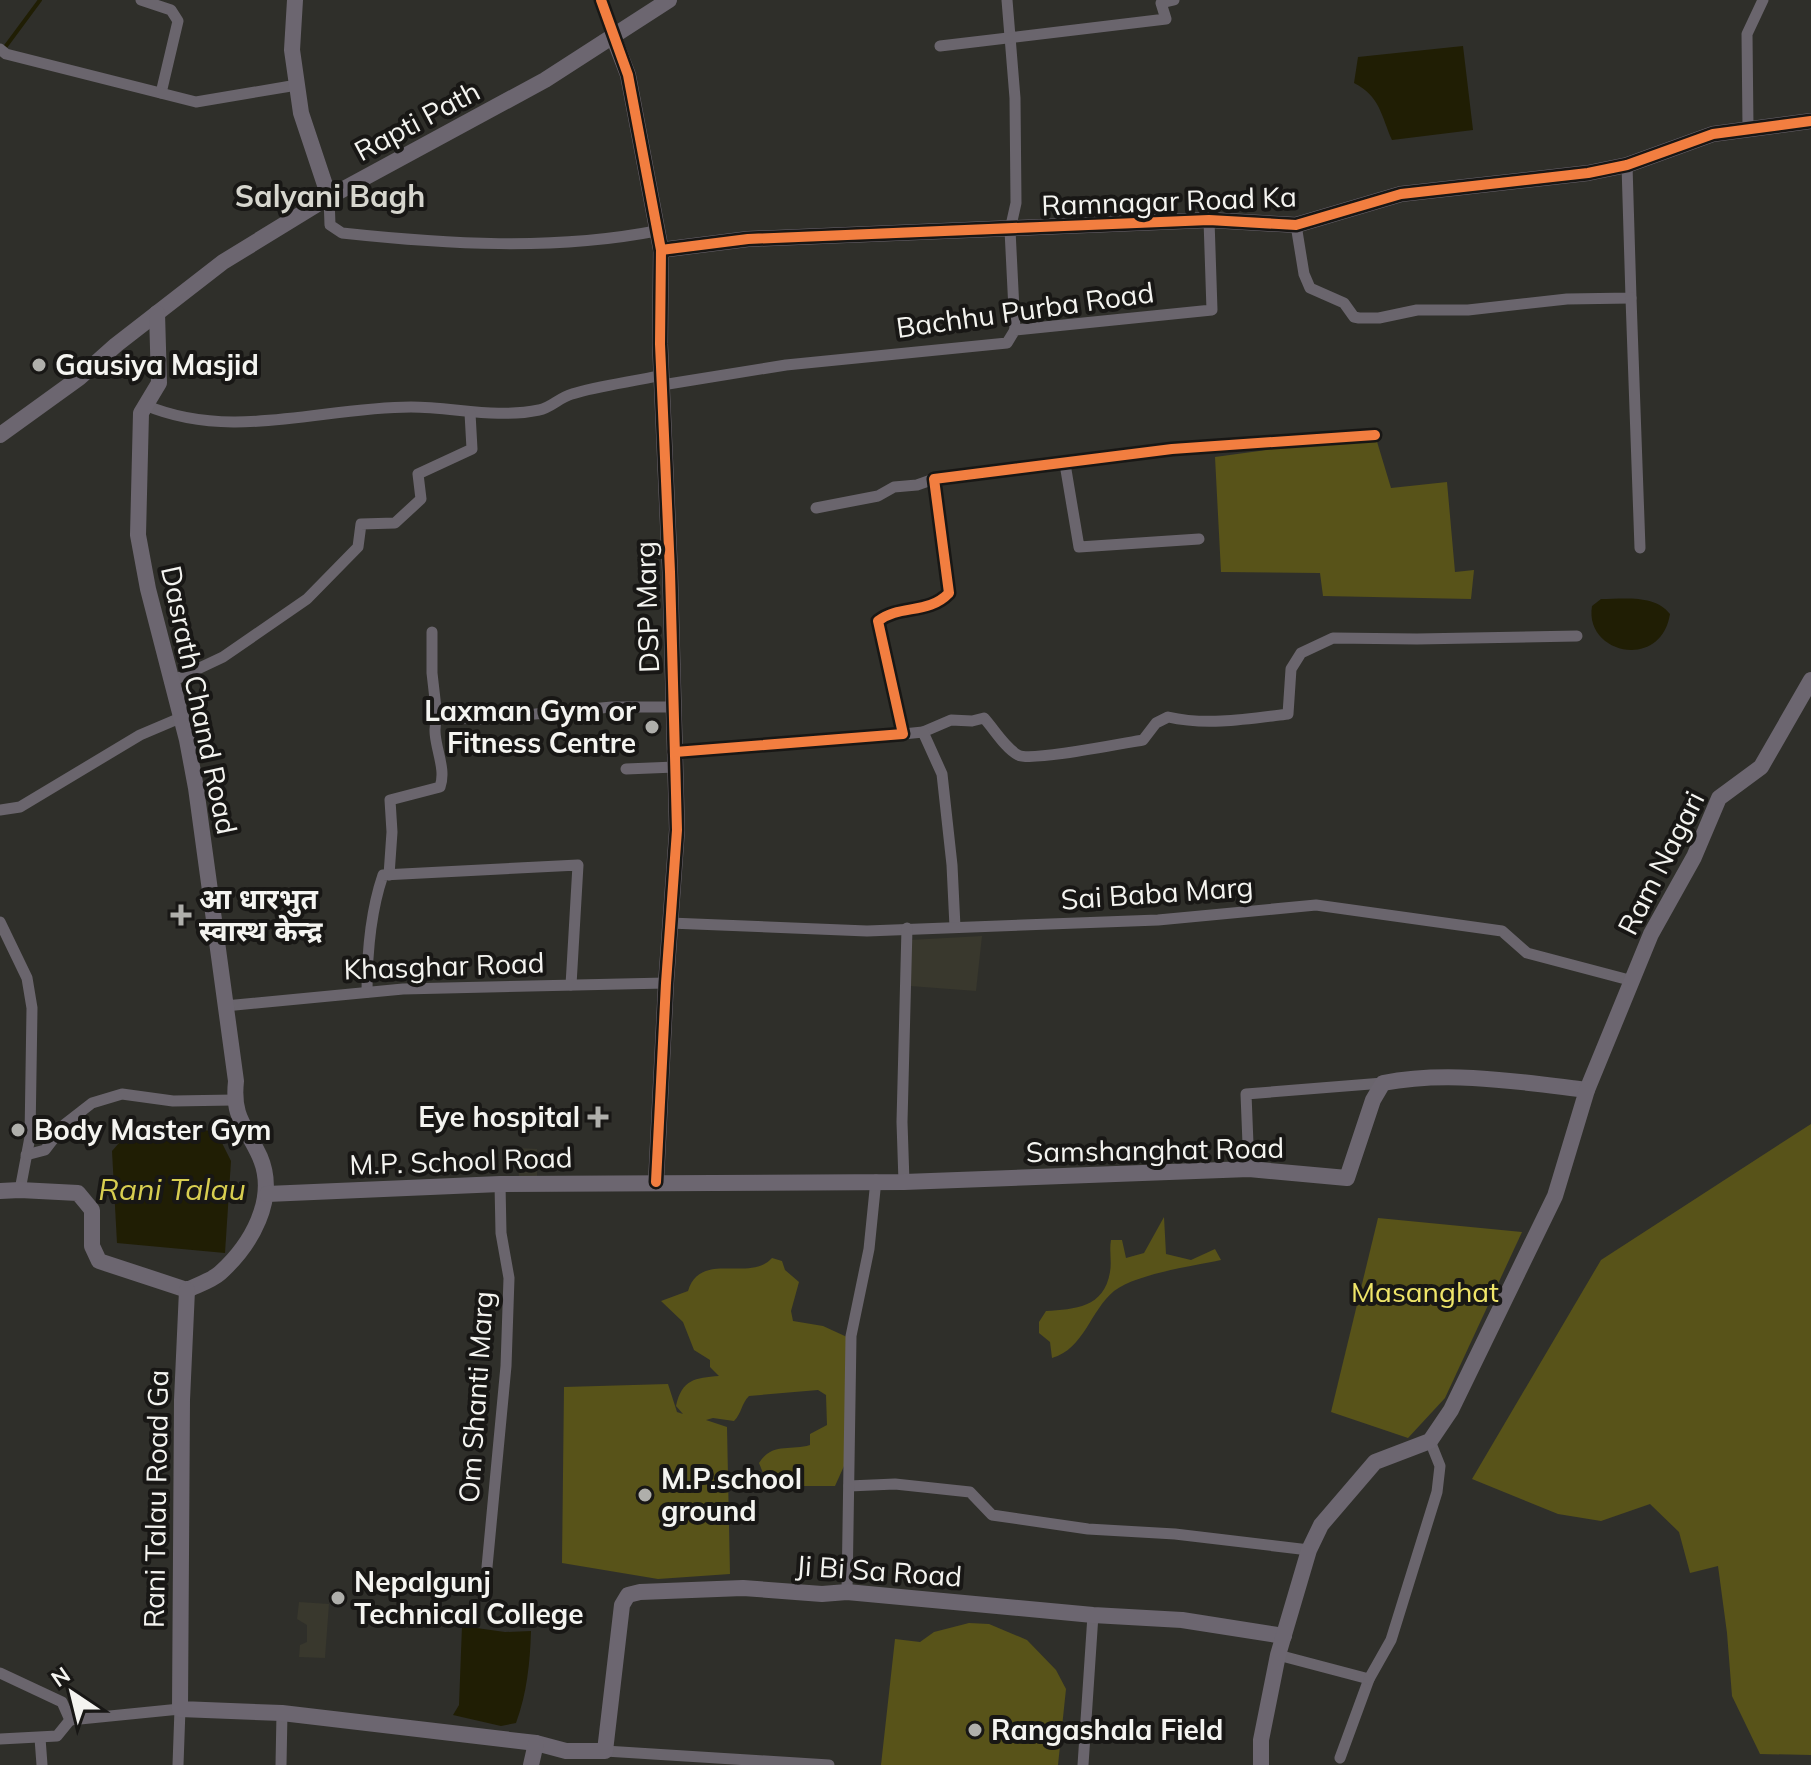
<svg xmlns="http://www.w3.org/2000/svg" width="1811" height="1765" font-family="Mulish,'Noto Sans Devanagari',sans-serif">
  <style>
    .built { fill: #39382d }
    .green { fill: #585319 }
    .water { fill: #201e04 }
    .lines { fill: none; stroke-linecap: round; stroke-linejoin: round }
    .stream { stroke: #201e04; stroke-width: 4 }
    .street { stroke: #6a656d; stroke-width: 11 }
    .secondary { stroke: #6c6670; stroke-width: 16 }
    .cycleway-casing { stroke: #181715; stroke-width: 15 }
    .cycleway { stroke: #f27e40; stroke-width: 10 }
    .poi-dot { fill: #afafab; stroke: #181715; stroke-width: 3 }
    .labels { text-anchor: middle; stroke-width: 8; stroke-linejoin: round; paint-order: stroke }
    .street-label { font-size: 28px; fill: #f4f4f0; stroke: #181715 }
    .poi-label { font-size: 28px; font-weight: bold; fill: #f4f4f0; stroke: #181715; text-anchor: start }
    .park-label { font-size: 28px; fill: #efe569; stroke: #181715 }
    .neighbourhood-label { font-size: 30px; font-weight: bold; fill: #d6d6ce; stroke: #181715 }
    .water-label { font-size: 30px; font-style: italic; fill: #d8ce50; stroke: #181715 }
  </style>
  <rect width="100%" height="100%" fill="#2f2f2a"/>
  <g class="built">
    <path d="M982,936L976,991L910,986V940Z"/>
    <path d="M517,1148L537,1149V1179L519,1178Z"/>
    <path d="M299,1602L329,1604L325,1658L299,1657L300,1645L307,1642V1625L297,1619Z"/>
  </g>
  <g class="green">
    <path d="M1375,435L1391,488L1447,482L1455,572L1474,570L1471,599L1323,596L1320,573L1221,572L1215,457Z"/>
    <path d="M1811,1124V1755L1760,1754L1732,1696L1727,1633L1718,1566L1690,1573L1679,1532L1650,1504L1601,1521L1558,1514L1472,1479L1601,1260Z"/>
    <path d="M1164,1217L1166,1254L1191,1260L1215,1249L1221,1260C1193,1266 1136,1274 1114,1291C1090,1311 1084,1349 1052,1358L1050,1342L1039,1333V1322L1046,1311C1075,1309 1104,1308 1110,1272C1112,1261 1109,1251 1111,1240H1122L1126,1258L1144,1253Z"/>
    <path d="M1378,1218L1522,1232L1445,1398L1408,1438L1331,1412Z"/>
    <path d="M772,1258L782,1261L785,1270L799,1282L791,1311L793,1321L823,1326L847,1337L844,1466L835,1486H787L779,1479L763,1473L759,1463C772,1442 791,1451 810,1445V1434L827,1425L826,1395L818,1390L749,1396C741,1404 742,1413 734,1421L713,1418L706,1420L727,1427L730,1574L658,1579L562,1563L564,1387L668,1384L677,1412L683,1414L676,1406C682,1379 695,1378 719,1376L710,1367V1360L694,1350L683,1322L661,1301L688,1291C700,1250 750,1283 772,1258Z"/>
    <path d="M969,1623L989,1624L1027,1640L1056,1670L1066,1689L1058,1765H881L895,1639L920,1642L934,1632Z"/>
  </g>
  <g class="water">
    <path d="M1463,46L1473,130L1392,140C1381,115 1380,96 1354,83L1358,57Z"/>
    <path d="M1601,599C1623,599 1655,594 1670,614C1661,671 1584,654 1592,606Z"/>
    <path d="M134,1126L216,1131L231,1161L225,1253L117,1243L112,1151Z"/>
    <path d="M462,1626L505,1632L531,1631C530,1663 527,1693 516,1723L501,1726L453,1715L459,1705Z"/>
  </g>
  <g class="lines">
    <path class="stream" d="M3,50L40,0"/>
    <g class="street">
      <path d="M141,0L171,10L178,21L161,93"/>
      <path d="M601,0L613,36"/>
      <path d="M1007,0L1015,98L1016,203L1010,230L1015,330"/>
      <path d="M940,46L1166,19L1161,3L1174,0"/>
      <path d="M0,49L6,54L196,102L297,85"/>
      <path d="M1748,128L1747,34L1763,0"/>
      <path d="M329,197L330,225L342,233C445,244 553,251 656,231"/>
      <path d="M1296,225L1304,274L1310,288L1344,303L1354,317L1359,318H1379L1417,310H1468L1567,299L1631,298L1627,165"/>
      <path d="M1631,298L1640,548"/>
      <path d="M662,385L786,365L1007,343L1015,330L1212,310L1209,220"/>
      <path d="M145,405C232,442 321,407 411,407C454,407 496,419 539,410C551,408 560,397 572,394C601,385 632,382 662,375"/>
      <path d="M1065,464L1079,547L1199,539"/>
      <path d="M816,508L878,496L894,487L917,485L934,479"/>
      <path d="M432,632V673L437,717L482,719L612,707H675"/>
      <path d="M170,682L223,657L307,599L358,547L361,524L395,523L421,499L418,474L472,449L470,413"/>
      <path d="M923,732L951,720L972,721L984,718C994,729 1005,748 1018,755C1031,762 1124,743 1143,740L1156,723L1168,717C1207,726 1248,719 1288,714L1291,669L1301,653L1333,638L1417,639L1577,636"/>
      <path d="M903,734L923,732L942,774L952,865L955,927"/>
      <path d="M675,752L903,734L878,621C900,604 928,615 949,593L934,479L1172,449L1375,435"/>
      <path d="M626,769L675,767"/>
      <path d="M0,810L20,807L140,735L180,718"/>
      <path d="M389,875L392,832L390,800L440,787C448,765 429,740 437,717"/>
      <path d="M0,922L27,978L32,1008L30,1137L20,1190"/>
      <path d="M670,923L867,931L1158,920L1316,905L1502,931L1527,953L1633,981"/>
      <path d="M367,992C367,952 370,913 383,875L578,865L571,985"/>
      <path d="M225,1006L403,989L666,983"/>
      <path d="M26,1155L45,1150L65,1124L92,1103L122,1094L173,1101L234,1100"/>
      <path d="M1249,1169L1246,1094L1383,1083"/>
      <path d="M904,1182L902,1122L907,928"/>
      <path d="M849,1486L895,1484L970,1492L992,1515L1088,1529L1175,1534L1309,1550"/>
      <path d="M487,1567L506,1366L509,1278L501,1233L500,1184"/>
      <path d="M847,1592L851,1336L869,1249L876,1180"/>
      <path d="M1278,1655L1369,1679L1340,1758"/>
      <path d="M0,1673L62,1702L70,1720L180,1709L178,1765"/>
      <path d="M1369,1679L1391,1640L1437,1492L1440,1466L1430,1441"/>
      <path d="M40,1738L42,1765"/>
      <path d="M0,1739L57,1736L70,1720"/>
      <path d="M605,1751L829,1765"/>
      <path d="M281,1765L282,1713"/>
      <path d="M1083,1765L1093,1615"/>
    </g>
    <g class="secondary">
      <path d="M295,0L292,50L301,113L329,197"/>
      <path d="M613,36L628,75L661,250L660,344L670,572L677,830L666,983L656,1182"/>
      <path d="M661,250L748,239L1209,220L1296,225L1401,194L1588,173L1627,165L1713,134L1811,121"/>
      <path d="M0,435L79,378L116,345L223,262L329,197L545,80L669,0"/>
      <path d="M0,1191L20,1190L78,1193L92,1210V1246L99,1261L187,1290C197,1285 211,1281 220,1273C251,1245 278,1199 260,1157C246,1126 232,1118 236,1081L196,788L187,740L148,589L138,535L141,413L159,383L157,313"/>
      <path d="M267,1194L500,1184L904,1182L1249,1169L1347,1178L1373,1100L1383,1083C1449,1070 1521,1082 1587,1090"/>
      <path d="M187,1290L182,1400L180,1709L282,1713L536,1743L566,1751H605L622,1605L628,1595L640,1592L743,1588L822,1594L847,1592L1093,1615L1182,1620L1284,1636"/>
      <path d="M531,1765L536,1743"/>
      <path d="M1261,1765V1740L1278,1655L1309,1550L1321,1525L1375,1462L1430,1441L1451,1410L1555,1196L1587,1090L1651,934L1694,857L1719,798L1761,767L1811,680"/>
    </g>
    <defs>
      <g id="cycleway">
        <path d="M601,0L628,75L661,250L660,344L670,572L677,830L666,983L656,1182"/>
        <path d="M661,250L748,239L1209,220L1296,225L1401,194L1588,173L1627,165L1713,134L1811,121"/>
        <path d="M675,752L903,734L878,621C900,604 928,615 949,593L934,479L1172,449L1375,435"/>
      </g>
    </defs>
    <use href="#cycleway" class="cycleway-casing"/>
    <use href="#cycleway" class="cycleway"/>
  </g>
  <g class="poi-dot">
    <circle cx="39" cy="365" r="8"/>
    <circle cx="652" cy="727" r="8"/>
    <path d="M177 903h8v8h8v8h-8v8h-8v-8h-8v-8h8z"/>
    <path d="M594 1105h8v8h8v8h-8v8h-8v-8h-8v-8h8z"/>
    <circle cx="18" cy="1130" r="8"/>
    <circle cx="645" cy="1495" r="8"/>
    <circle cx="338" cy="1598" r="8"/>
    <circle cx="975" cy="1730" r="8"/>
  </g>
  <g class="labels">
    <g class="street-label">
      <text transform="translate(417 121) rotate(-28)" y="10">Rapti Path</text>
      <text transform="translate(1169 201) rotate(-2)" y="10">Ramnagar Road Ka</text>
      <text transform="translate(1025 310) rotate(-8)" y="10">Bachhu Purba Road</text>
      <text transform="translate(647 607) rotate(-92)" y="10">DSP Marg</text>
      <text transform="translate(199 700) rotate(78)" y="10">Dasrath Chand Road</text>
      <text transform="translate(1661 863) rotate(-63)" y="10">Ram Nagari</text>
      <text transform="translate(1157 893) rotate(-4)" y="10">Sai Baba Marg</text>
      <text transform="translate(444 966) rotate(-2)" y="10">Khasghar Road</text>
      <text transform="translate(1155 1150) rotate(-1)" y="10">Samshanghat Road</text>
      <text transform="translate(461 1161) rotate(-2)" y="10">M.P. School Road</text>
      <text transform="translate(476 1397) rotate(-86)" y="10">Om Shanti Marg</text>
      <text transform="translate(156 1499) rotate(-89)" y="10">Rani Talau Road Ga</text>
      <text transform="translate(879 1571) rotate(4)" y="10">Ji Bi Sa Road</text>
    </g>
    <g class="poi-label">
      <text x="55" y="375">Gausiya Masjid</text>
      <text x="636" y="721" text-anchor="end">Laxman Gym or<tspan x="636" dy="32">Fitness Centre</tspan></text>
      <text x="199" y="909">आ धारभुत<tspan x="199" dy="32">स्वास्थ केन्द्र</tspan></text>
      <text x="580" y="1127" text-anchor="end">Eye hospital</text>
      <text x="34" y="1140">Body Master Gym</text>
      <text x="661" y="1489">M.P.school<tspan x="661" dy="32">ground</tspan></text>
      <text x="354" y="1592">Nepalgunj<tspan x="354" dy="32">Technical College</tspan></text>
      <text x="991" y="1740">Rangashala Field</text>
    </g>
    <g class="park-label">
      <text x="1425" y="1302">Masanghat</text>
    </g>
    <g class="neighbourhood-label">
      <text x="330" y="207">Salyani Bagh</text>
    </g>
    <g class="water-label">
      <text x="172" y="1200">Rani Talau</text>
    </g>
  </g>
  <g transform="translate(72 1693) rotate(325)" stroke="#181715" stroke-width="6" paint-order="stroke">
  <path d="M0-6L14 30L0 20L-14 30Z" fill="#f4f4f0"/>
  <text y="-12" font-size="22" font-weight="bold" text-anchor="middle" fill="#f4f4f0">N</text>
  </g>
</svg>
